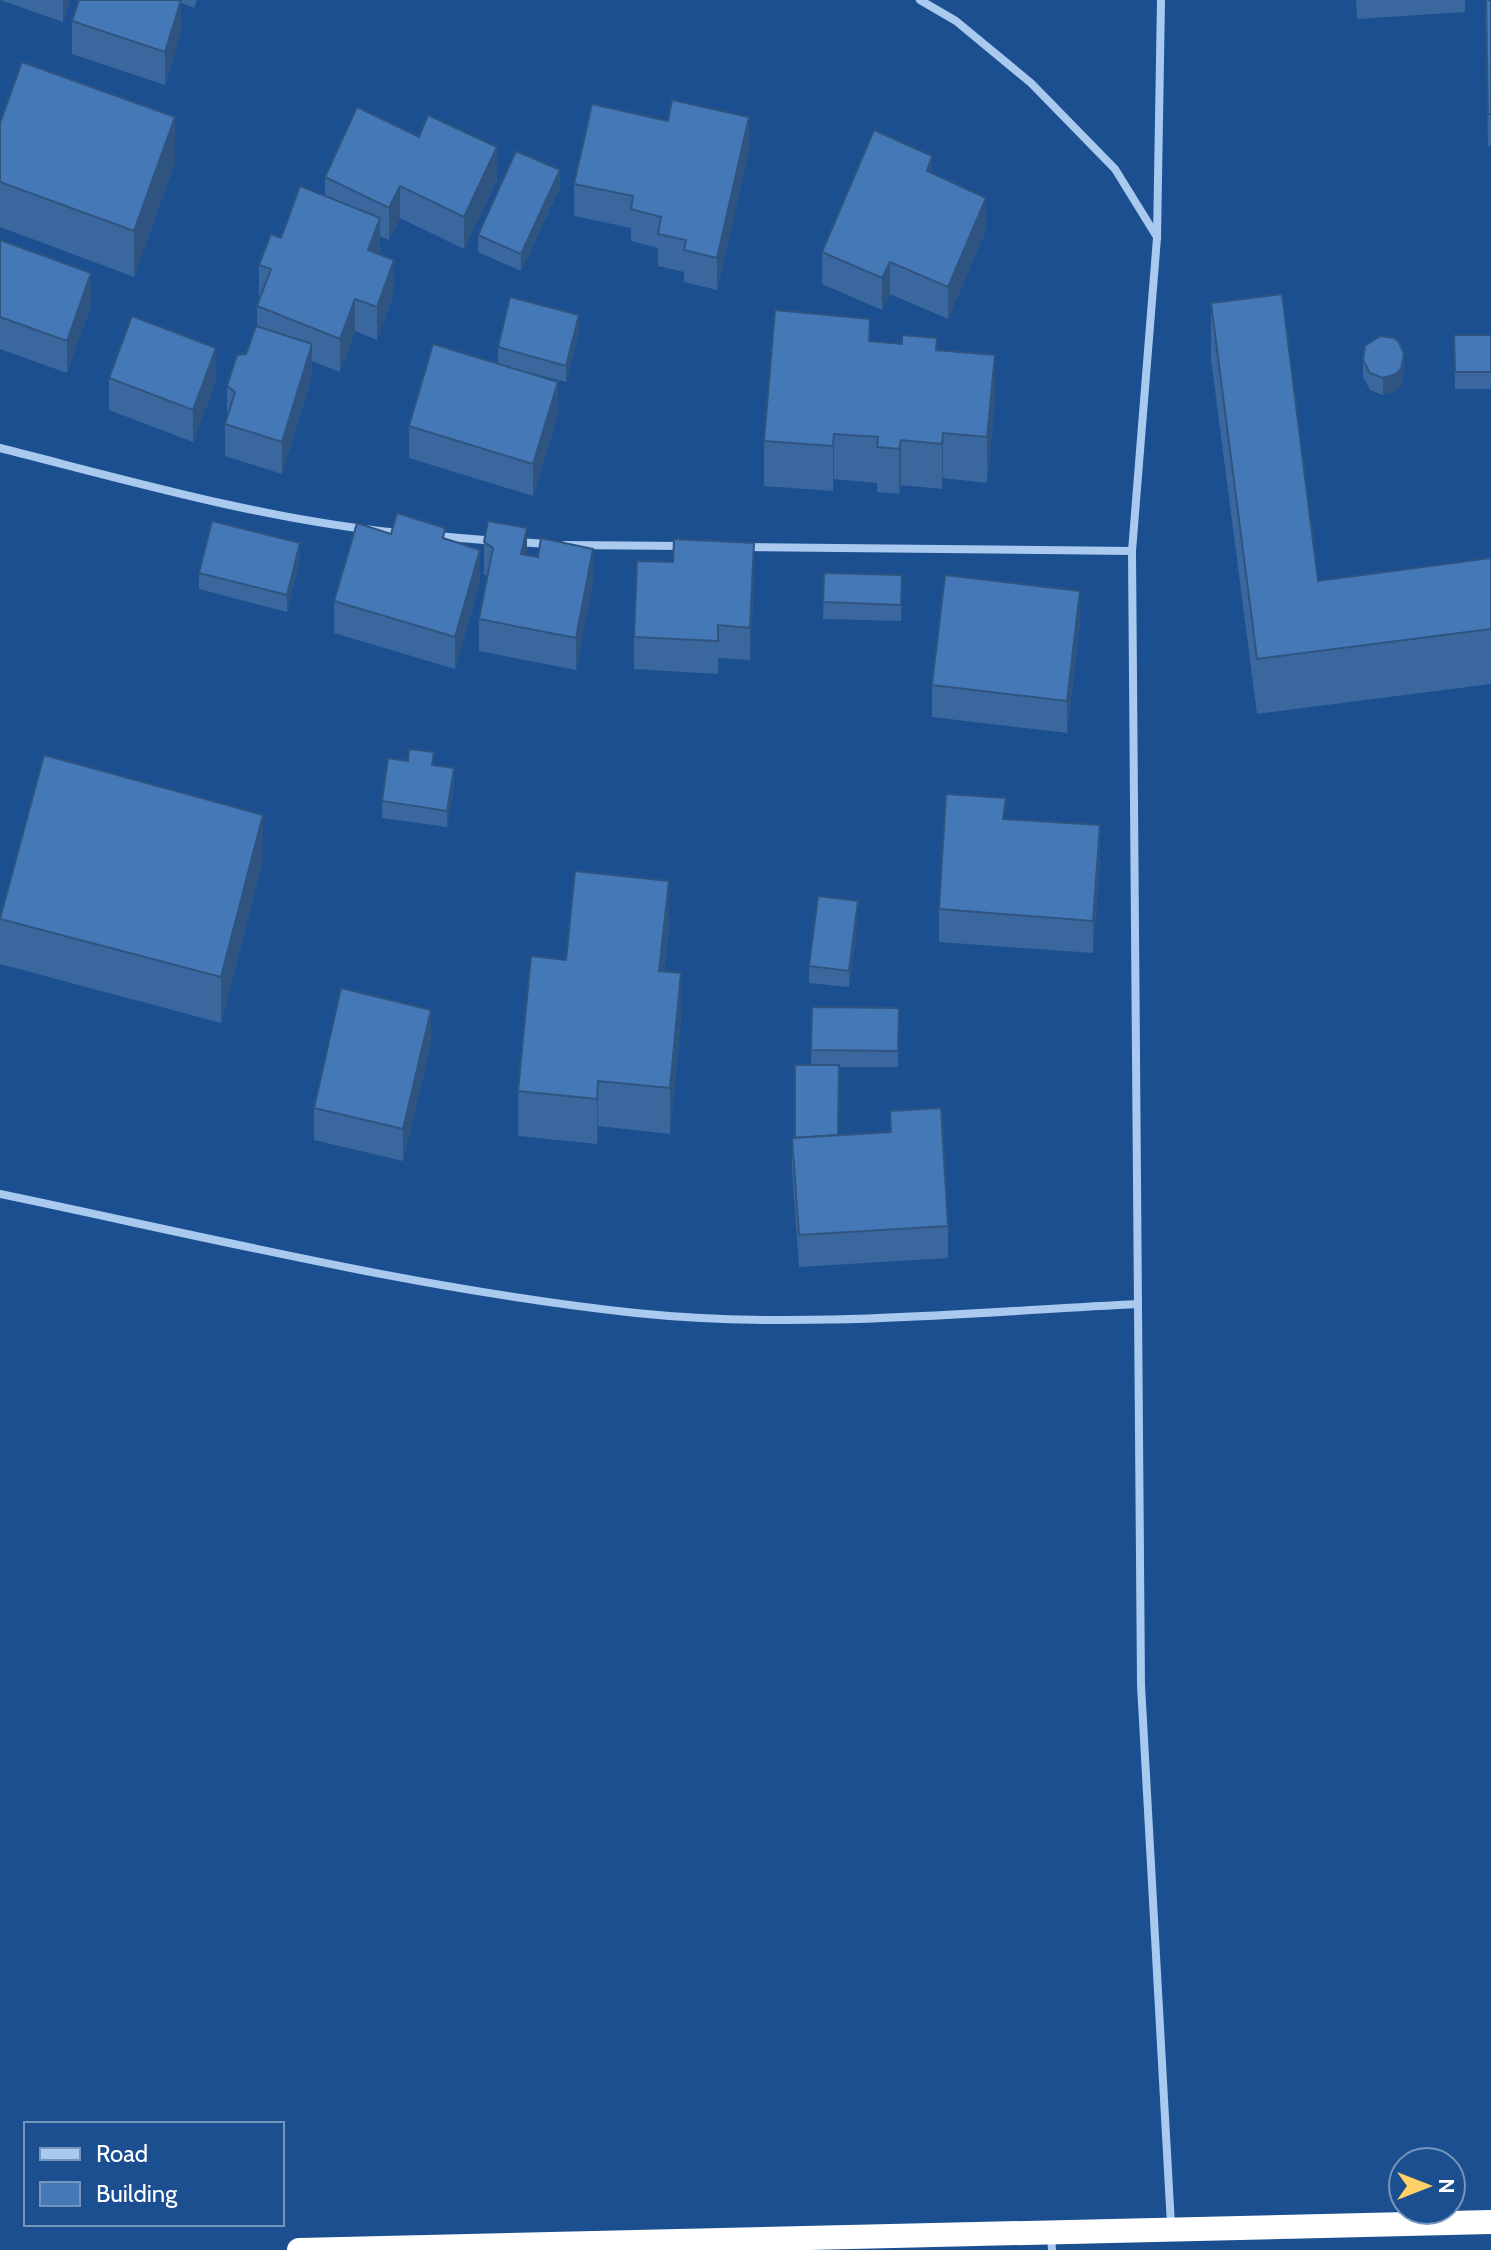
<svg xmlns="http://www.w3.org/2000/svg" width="1491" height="2250" font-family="Cabin,sans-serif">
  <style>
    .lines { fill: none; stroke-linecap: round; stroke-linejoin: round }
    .street { stroke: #a9c9ee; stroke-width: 8 }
    .highway { stroke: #fff; stroke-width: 24 }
    .wall { fill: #3a679d }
    .shaded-wall { fill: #305480 }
    .building { fill: #4478b7; stroke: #305480; stroke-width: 2 }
  </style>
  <rect width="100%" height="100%" fill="#1b4f8f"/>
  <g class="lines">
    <g class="street">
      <path d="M920,0L956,21L1031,83L1115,169L1157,237"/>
      <path d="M1161,0L1157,238L1132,551L1141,1685L1171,2225"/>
      <path d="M0,448C131,481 265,520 400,533"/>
      <path d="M437,536L496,541"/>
      <path d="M517,542L548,544"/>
      <path d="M565,545L684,546"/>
      <path d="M745,547L1132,551"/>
      <path d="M0,1194C211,1238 422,1290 636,1313C799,1330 974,1312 1138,1304"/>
      <path d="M1051,2235L1052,2250"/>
    </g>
    <path class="highway" d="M299,2250L1491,2222"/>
  </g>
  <g class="wall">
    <path d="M0,0H70L63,22Z"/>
    <path d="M79,0H197L194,8L181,3V32L165,85L72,54V21Z"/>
    <path d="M1356,0H1465V12L1357,19Z"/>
    <path d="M1485,0H1491V146H1488Z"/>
    <path d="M0,123L175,162L134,277L0,227Z"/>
    <path d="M749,150L717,290L684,282V272L658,266V248L631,241V228L574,216V184Z"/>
    <path d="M932,173L986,230L948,319L890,294L882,310L822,284V252Z"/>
    <path d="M325,177L497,180L464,249L400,218L389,240L380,236V250L379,254L394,293L377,340L355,331L340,372L312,361V376L282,474L225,456V424L227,417V386L246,354L257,326V306L260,297H259V265L325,195Z"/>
    <path d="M560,187L521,271L478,252V235Z"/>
    <path d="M0,240L91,305L67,373L0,349Z"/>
    <path d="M1211,303L1318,581L1491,558V684L1257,714L1211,359Z"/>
    <path d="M579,332L566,382L508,367L558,414L533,496L409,458V426L498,364V347Z"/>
    <path d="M1454,335H1491V389H1455Z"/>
    <path d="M870,341L937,350L995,400L987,483L943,478L942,489L901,485L899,494L877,492V483L834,479L833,491L764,486V441Z"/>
    <path d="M1363,360L1404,371L1401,386L1396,391L1383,395L1370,390L1363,377Z"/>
    <path d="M109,378L216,380L193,442L109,410Z"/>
    <path d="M391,534L445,539L480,582L455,669L334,633V601Z"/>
    <path d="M484,542L527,555L593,581L576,670L479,651V619L487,576L484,574Z"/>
    <path d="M300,559L287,612L199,589V573Z"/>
    <path d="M824,573L902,591L901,621L823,619Z"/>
    <path d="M754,575L750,660L718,658V674L634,669V637Z"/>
    <path d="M1080,623L1067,733L932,717V685Z"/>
    <path d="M434,765L454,785L447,827L382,818V801Z"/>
    <path d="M1006,819L1100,857L1093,953L939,942V909Z"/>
    <path d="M263,860L221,1023L0,964V918Z"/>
    <path d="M858,918L849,987L809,983V966Z"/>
    <path d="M669,927L664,972L681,1018L670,1134L598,1126L597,1144L518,1136V1091L566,960Z"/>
    <path d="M812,1007L899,1008L898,1067H839V1135L890,1132V1111L948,1226V1258L799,1267L792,1170V1138H795L811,1065Z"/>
    <path d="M431,1042L403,1161L314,1140V1108Z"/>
  </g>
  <g class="shaded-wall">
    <path d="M63,0H70L63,22Z"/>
    <path d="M181,0V32L165,85V52Z"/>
    <path d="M175,117V162L134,277V231Z"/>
    <path d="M749,117V150L717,290V258Z"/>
    <path d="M497,147V180L464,249V217Z"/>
    <path d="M932,156V188L927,171Z"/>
    <path d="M560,170V187L521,271V254Z"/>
    <path d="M400,186V218L389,240V208Z"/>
    <path d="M986,198V230L948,319V287Z"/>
    <path d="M380,218V250L368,282V250Z"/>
    <path d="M394,260V293L377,340V307Z"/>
    <path d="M890,262V294L882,310V278Z"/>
    <path d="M91,273V305L67,373V341Z"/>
    <path d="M355,299V331L340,372V339Z"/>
    <path d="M579,315V332L566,382V366Z"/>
    <path d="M312,344V376L282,474V442Z"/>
    <path d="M216,348V380L193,442V410Z"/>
    <path d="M1404,354V371L1401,386L1396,391L1383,395V378Z"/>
    <path d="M995,355V400L987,483V437Z"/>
    <path d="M558,382V414L533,496V464Z"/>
    <path d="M943,433V478L942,489V444Z"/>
    <path d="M834,434V479L833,491V446Z"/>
    <path d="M901,440V485L899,494V449Z"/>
    <path d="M527,528V560L521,554Z"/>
    <path d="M300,543V559L287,612V595Z"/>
    <path d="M754,543V575L750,660V628Z"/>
    <path d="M593,549V581L576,670V638Z"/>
    <path d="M480,550V582L455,669V637Z"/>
    <path d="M1080,591V623L1067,733V701Z"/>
    <path d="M454,768V785L447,827V811Z"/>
    <path d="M263,815V860L221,1023V977Z"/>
    <path d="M1100,825V857L1093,953V921Z"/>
    <path d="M669,881V927L659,1016V971Z"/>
    <path d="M858,901V918L849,987V971Z"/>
    <path d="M681,973V1018L670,1134V1088Z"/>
    <path d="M431,1010V1042L403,1161V1129Z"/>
    <path d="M598,1081V1126L597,1144V1099Z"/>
  </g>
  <g class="building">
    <path d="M79,0H181L165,52L72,21Z"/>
    <path d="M1486,0H1491V114H1488Z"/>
    <path d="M22,62L175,117L134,231L0,182V123Z"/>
    <path d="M672,100L749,117L717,258L684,250L686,240L658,234L661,217L631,209L633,196L574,184L592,104L668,121Z"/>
    <path d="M357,107L419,137L428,115L497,147L464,217L400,186L389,208L325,177Z"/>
    <path d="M874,130L932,156L927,171L986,198L948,287L890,262L882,278L822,252Z"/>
    <path d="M516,151L560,170L521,254L478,235Z"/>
    <path d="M300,186L380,218L368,250L394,260L377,307L355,299L340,339L257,306L271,269L259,265L271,234L281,238Z"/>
    <path d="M0,240L91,273L67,341L0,317Z"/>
    <path d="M1282,294L1318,581L1491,558V629L1257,659L1211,303Z"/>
    <path d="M510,297L579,315L566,366L498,347Z"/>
    <path d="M775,310L870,319L869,341L902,344V335L937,338L936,350L995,355L987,437L943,433L942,444L901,440L899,449L877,447L878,437L834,434L833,446L764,441Z"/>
    <path d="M132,316L216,348L193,410L109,378Z"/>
    <path d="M256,326L312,344L282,442L225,424L235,392L227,386L237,355L246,354Z"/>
    <path d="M1454,335H1491V372H1455Z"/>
    <path d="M1380,336L1394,338L1399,342L1404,354L1401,369L1396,374L1383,378L1370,373L1363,360L1365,346Z"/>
    <path d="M433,344L558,382L533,464L409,426Z"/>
    <path d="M397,513L445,528L443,538L480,550L455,637L334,601L357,523L391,534Z"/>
    <path d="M212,521L300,543L287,595L199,573Z"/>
    <path d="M488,521L527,528L521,554L538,557L541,538L593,549L576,638L479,619L493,548L484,542Z"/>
    <path d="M674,539L754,543L750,628L718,625V641L634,637L637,561L673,562Z"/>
    <path d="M824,573L902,575L901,605L823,602Z"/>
    <path d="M945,575L1080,591L1067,701L932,685Z"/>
    <path d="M409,749L434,752L432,765L454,768L447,811L382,801L388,758L408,761Z"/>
    <path d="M44,755L263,815L221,977L0,919Z"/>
    <path d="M946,794L1006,798L1003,819L1100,825L1093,921L939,909Z"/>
    <path d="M575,871L669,881L659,971L681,973L670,1088L598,1081L597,1099L518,1091L531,956L566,960Z"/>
    <path d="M818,896L858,901L849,971L809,966Z"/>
    <path d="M341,988L431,1010L403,1129L314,1108Z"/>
    <path d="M812,1007L899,1008L898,1051L811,1050Z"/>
    <path d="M795,1065H839L838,1135L795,1138Z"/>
    <path d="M941,1108L948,1226L799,1235L792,1138L891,1132L890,1111Z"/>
  </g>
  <rect x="24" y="2122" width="260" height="104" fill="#1b4f8f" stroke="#7695bc" stroke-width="2"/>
  <rect x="40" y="2148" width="40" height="12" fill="#a9c9ee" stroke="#7695bc" stroke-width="2"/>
  <text x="96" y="2162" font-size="24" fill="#ffffff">Road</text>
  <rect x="40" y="2182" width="40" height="24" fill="#4478b7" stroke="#7695bc" stroke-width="2"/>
  <text x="96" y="2202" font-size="24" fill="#ffffff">Building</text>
  <g transform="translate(1427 2186) rotate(90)"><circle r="38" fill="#1b4f8f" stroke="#7695bc" stroke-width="2"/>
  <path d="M0-6L14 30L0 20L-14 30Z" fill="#ffd166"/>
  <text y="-12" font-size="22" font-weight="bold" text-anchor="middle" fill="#ffffff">N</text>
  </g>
</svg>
